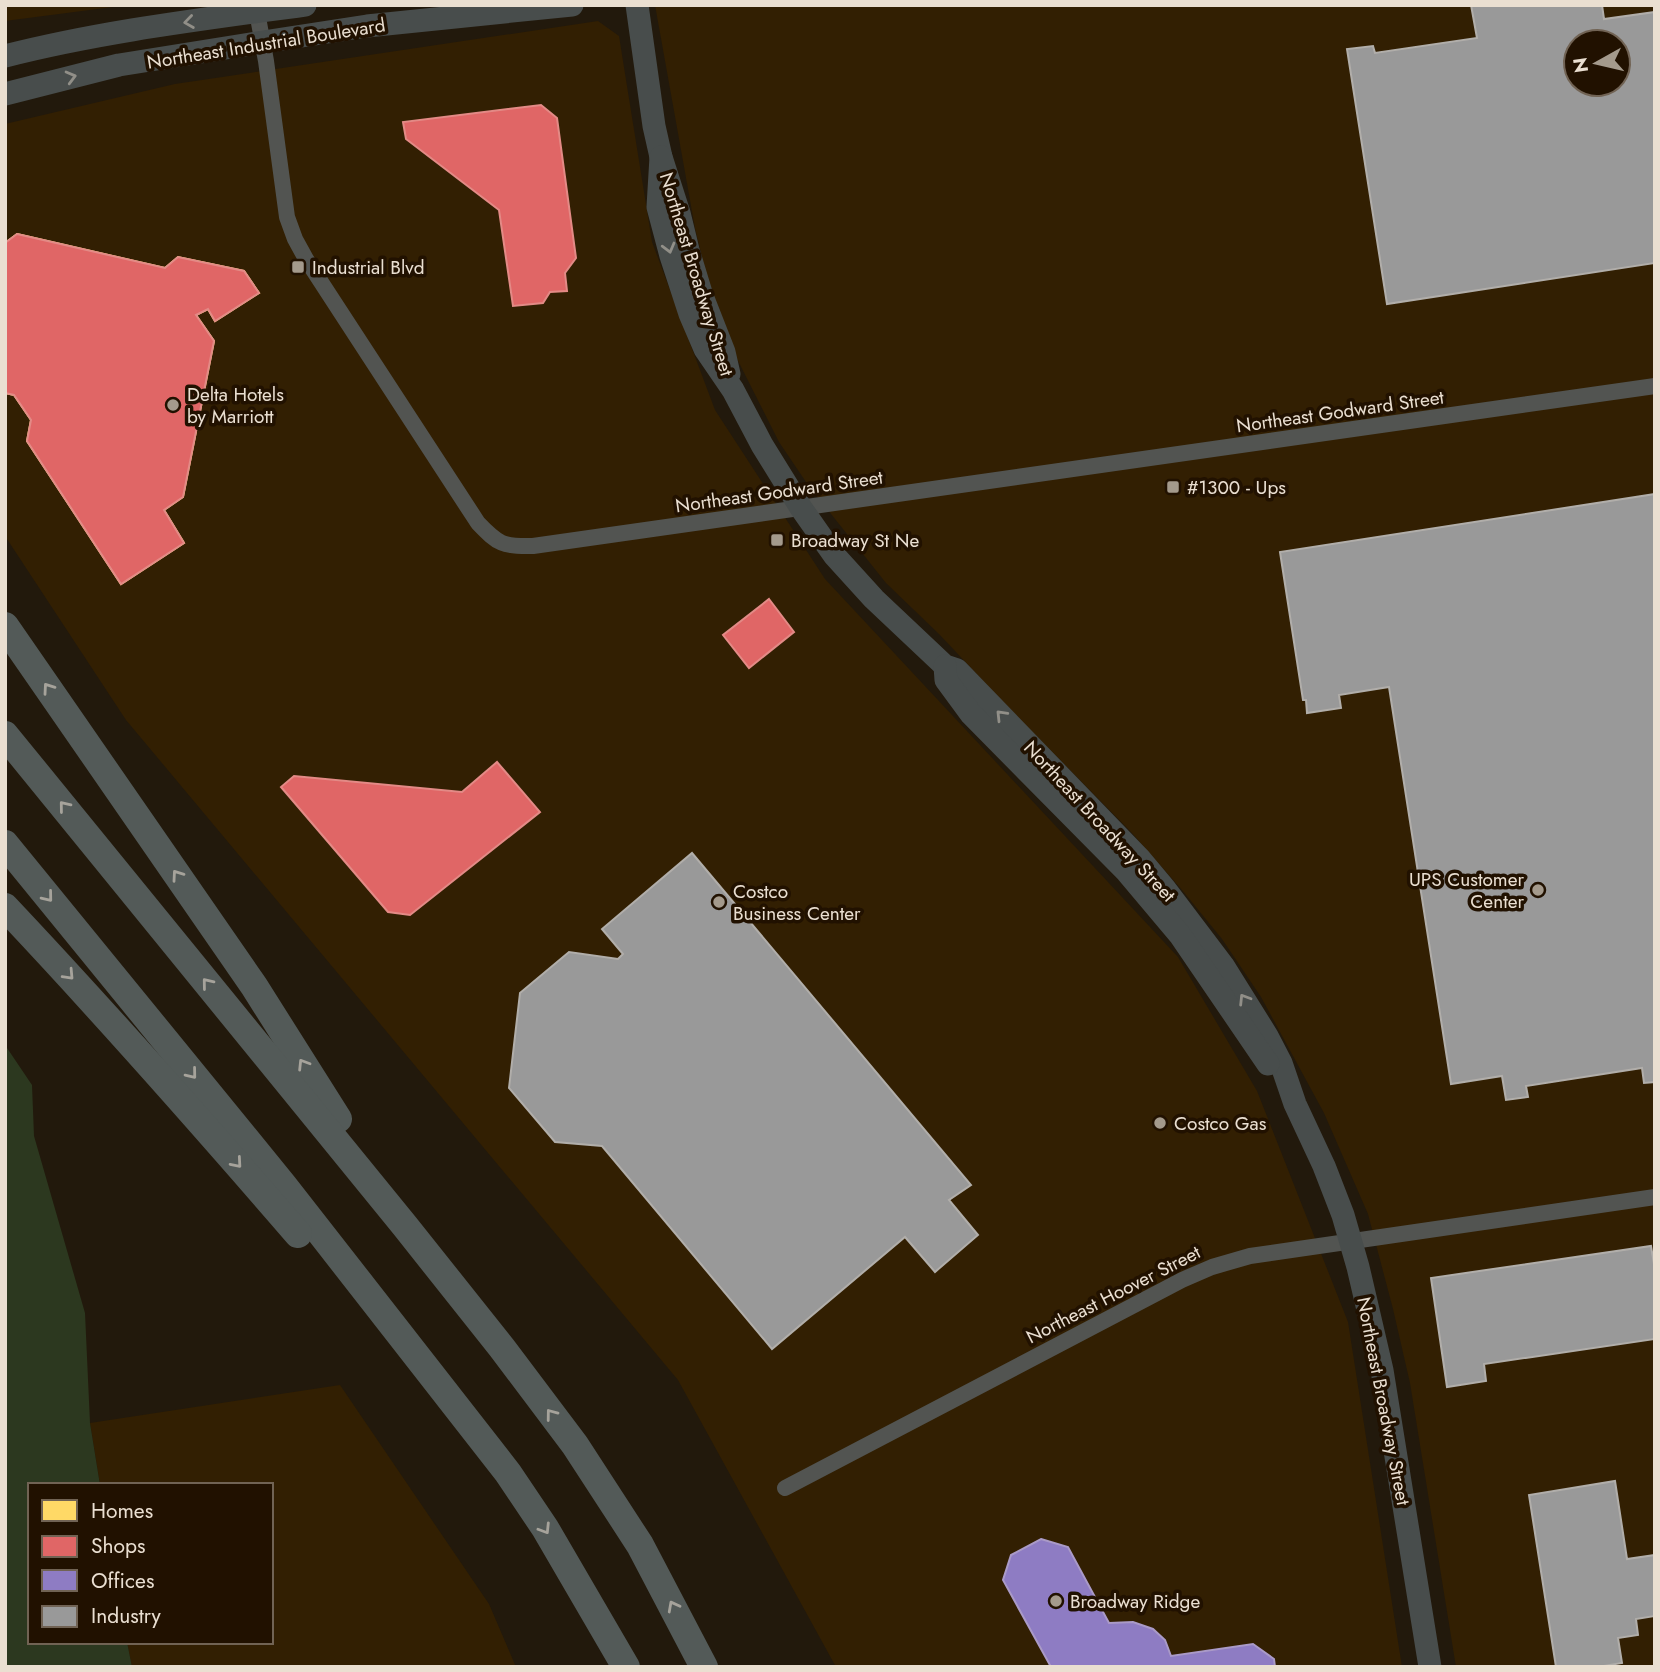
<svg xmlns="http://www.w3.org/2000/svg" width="1660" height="1672" font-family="Jost,sans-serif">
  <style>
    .built { fill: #321f02; fill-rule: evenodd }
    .green { fill: #2c381f }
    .homes { fill: #ffd966; stroke: #f9db86; stroke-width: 2; fill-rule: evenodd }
    .shops { fill: #e06666; stroke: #e38a86; stroke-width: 2 }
    .offices { fill: #8e7cc3; stroke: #aa9ac7; stroke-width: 2 }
    .industry { fill: #999; stroke: #b1aeaa; stroke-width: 2; fill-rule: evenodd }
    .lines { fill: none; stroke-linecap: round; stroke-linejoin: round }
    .street { stroke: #525451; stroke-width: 16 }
    .secondary { stroke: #484d4c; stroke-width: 23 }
    .highway { stroke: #535a58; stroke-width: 28 }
    .oneway { stroke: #918f88 }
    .oneway2 { stroke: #a6a39b }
    .poi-dot { fill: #a49a8c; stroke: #211100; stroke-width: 2.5 }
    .labels { text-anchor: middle; stroke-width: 7; stroke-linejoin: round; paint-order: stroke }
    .street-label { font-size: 19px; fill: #eadfd1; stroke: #211100 }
    .poi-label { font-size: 19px; fill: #eadfd1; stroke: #211100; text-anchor: start }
  </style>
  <rect width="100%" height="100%" fill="#22190c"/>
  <g class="built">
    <path d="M5,5H128L5,21Z"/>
    <path d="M655,5H1655V1667H1456L1410,1383L1393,1309L1368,1214L1324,1113L1261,997L1222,939L1182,890L1132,833L1006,705L939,634L886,583L808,485L779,442L726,337L710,290L695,228ZM1576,42H1618V84H1576Z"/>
    <path d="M598,21L619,36L652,242L715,410L825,579L1178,957L1257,1091L1348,1322L1402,1667H836L678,1380L126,720L5,536V124L175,84Z"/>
    <path d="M340,1385L489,1604L516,1667H132L127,1642H271V1485H100L90,1423Z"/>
  </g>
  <path class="green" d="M5,1045L32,1085L34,1136L85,1313L90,1423L100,1485H30V1642H127L132,1667H5Z"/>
  <path class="homes" d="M17,234L165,268L178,257L244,271L259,293L215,321L208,309L196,315L214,341L183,497L164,510L184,543L121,584L27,441L31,420L14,395L5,393V243ZM106,264L149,273L176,316L161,325L129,486L120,490L71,415L90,320L100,323L110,271Z"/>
  <g class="shops">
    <path d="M541,105L557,118L576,258L565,273L567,291L550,292L543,303L513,306L499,210L406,139L403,122Z"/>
    <path d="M17,234L165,268L178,257L244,271L259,293L215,321L208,309L196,315L214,341L183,497L164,510L184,543L121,584L27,441L31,420L14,395L5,393V243Z"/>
    <path d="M769,599L794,632L749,668L723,635Z"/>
    <path d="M497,762L540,812L410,915L388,912L281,787L294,776L462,792Z"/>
  </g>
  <path class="offices" d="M1041,1539L1068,1547L1109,1623L1133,1622L1153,1629L1165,1640L1171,1656L1253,1644L1274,1659L1275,1667H1051L1003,1580L1011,1555Z"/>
  <g class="industry">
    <path d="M1471,5H1602L1604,19L1655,12V263L1387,304L1347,49L1373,46L1375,53L1477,38ZM1576,42H1618V84H1576Z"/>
    <path d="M1655,494V1082L1644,1083L1642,1068L1526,1086L1528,1097L1506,1100L1502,1076L1451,1084L1389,687L1339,695L1341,708L1307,713L1306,700H1303L1280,552Z"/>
    <path d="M692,853L971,1185L949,1200L978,1235L935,1272L905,1237L772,1349L602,1146L555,1142L509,1088L520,993L569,952L618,959L623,954L602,929Z"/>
    <path d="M1651,1246L1655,1270V1339L1484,1364L1486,1381L1447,1387L1431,1278Z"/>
    <path d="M1615,1481L1627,1559L1655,1555V1616L1636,1619L1638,1635L1618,1638L1622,1663L1598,1667H1556L1529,1495Z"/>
  </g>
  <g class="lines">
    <g class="street">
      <path d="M257,12L266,61L287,217L295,239L306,259L478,523C498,544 503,547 533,546C907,496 1281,441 1655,386"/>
      <path d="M785,1488L1182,1280L1212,1267L1250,1256L1655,1197"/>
    </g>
    <g class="secondary">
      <path d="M637,5L654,126L661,157L679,213L688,250L702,296L724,352L729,374"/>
      <path d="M5,56C103,31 205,19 305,5"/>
      <path d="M5,94L119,65L263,42L367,26L572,5"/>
      <path d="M661,157L658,207L671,256L690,314L705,349L733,390L762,445L801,508L834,555L874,599L945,666L957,670L1139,858L1165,889L1224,967L1267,1036L1281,1063L1295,1104L1324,1166L1343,1215L1358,1267L1382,1370L1430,1667"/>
      <path d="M945,666L946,680L971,714L1127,872L1180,935L1268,1064"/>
    </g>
    <g class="highway">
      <path d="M5,626L254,986L338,1119"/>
      <path d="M5,735L405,1226L502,1348L575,1445L640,1545L704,1667"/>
      <path d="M5,844L284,1186L508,1473L545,1528L626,1667"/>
      <path d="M5,907C106,1014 202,1123 298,1234"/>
    </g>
  </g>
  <defs><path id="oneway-chevron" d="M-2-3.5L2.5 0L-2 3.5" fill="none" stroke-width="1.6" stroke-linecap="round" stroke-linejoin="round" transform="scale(1.75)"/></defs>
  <g class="oneway">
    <use href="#oneway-chevron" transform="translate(189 22) rotate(172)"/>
    <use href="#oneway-chevron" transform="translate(71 77) rotate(-15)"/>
    <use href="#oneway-chevron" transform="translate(669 248) rotate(75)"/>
    <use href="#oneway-chevron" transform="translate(1001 715) rotate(-134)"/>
    <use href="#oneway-chevron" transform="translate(1244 999) rotate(-122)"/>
  </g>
  <g class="oneway2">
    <use href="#oneway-chevron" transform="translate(48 688) rotate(-125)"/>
    <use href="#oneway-chevron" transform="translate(64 806) rotate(-129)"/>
    <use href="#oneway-chevron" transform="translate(177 875) rotate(-125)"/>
    <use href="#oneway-chevron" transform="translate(48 897) rotate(51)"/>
    <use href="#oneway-chevron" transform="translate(69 975) rotate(47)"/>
    <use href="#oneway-chevron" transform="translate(207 983) rotate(-129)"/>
    <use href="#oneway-chevron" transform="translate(303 1064) rotate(-122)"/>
    <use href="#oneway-chevron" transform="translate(192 1074) rotate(51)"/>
    <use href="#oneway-chevron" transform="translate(237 1163) rotate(49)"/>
    <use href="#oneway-chevron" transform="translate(551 1414) rotate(-127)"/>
    <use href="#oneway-chevron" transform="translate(545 1529) rotate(58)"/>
    <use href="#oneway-chevron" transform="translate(673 1606) rotate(-118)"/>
  </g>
  <g class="poi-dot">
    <rect x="291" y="260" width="14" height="14" rx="3.5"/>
    <circle cx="173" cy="405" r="7"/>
    <rect x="1166" y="480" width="14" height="14" rx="3.5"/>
    <rect x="770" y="533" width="14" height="14" rx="3.5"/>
    <circle cx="1538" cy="890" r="7"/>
    <circle cx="719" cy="902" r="7"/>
    <circle cx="1160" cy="1123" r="7"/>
    <circle cx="1056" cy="1601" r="7"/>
  </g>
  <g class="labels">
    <g class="street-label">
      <text transform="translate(266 43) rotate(-9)" y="7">Northeast Industrial Boulevard</text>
      <text transform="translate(697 274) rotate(73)" y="7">Northeast Broadway Street</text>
      <text transform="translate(1340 411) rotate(-8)" y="7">Northeast Godward Street</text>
      <text transform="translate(779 491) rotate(-8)" y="7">Northeast Godward Street</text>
      <text transform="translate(1100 821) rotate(47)" y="7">Northeast Broadway Street</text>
      <text transform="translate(1113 1294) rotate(-27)" y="7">Northeast Hoover Street</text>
      <text transform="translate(1384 1401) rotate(79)" y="7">Northeast Broadway Street</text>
    </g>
    <g class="poi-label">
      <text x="312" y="274">Industrial Blvd</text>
      <text x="187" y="401">Delta Hotels<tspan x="187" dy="22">by Marriott</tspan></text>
      <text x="1187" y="494">#1300 - Ups</text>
      <text x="791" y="547">Broadway St Ne</text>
      <text x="1524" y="886" text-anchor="end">UPS Customer<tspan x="1524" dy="22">Center</tspan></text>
      <text x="733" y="898">Costco<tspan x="733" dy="22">Business Center</tspan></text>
      <text x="1174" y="1130">Costco Gas</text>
      <text x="1070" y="1608">Broadway Ridge</text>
    </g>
  </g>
  <rect width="1660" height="1672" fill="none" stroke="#eadfd1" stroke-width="14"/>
  <rect x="28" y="1483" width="245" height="161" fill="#211100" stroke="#716354" stroke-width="2"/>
  <rect x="42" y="1500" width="35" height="21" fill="#ffd966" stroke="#716354" stroke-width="2"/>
  <text x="91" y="1518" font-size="21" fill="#eadfd1">Homes</text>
  <rect x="42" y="1536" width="35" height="21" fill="#e06666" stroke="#716354" stroke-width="2"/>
  <text x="91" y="1553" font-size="21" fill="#eadfd1">Shops</text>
  <rect x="42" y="1570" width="35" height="21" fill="#8e7cc3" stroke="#716354" stroke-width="2"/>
  <text x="91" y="1588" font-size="21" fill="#eadfd1">Offices</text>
  <rect x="42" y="1606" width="35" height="21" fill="#999999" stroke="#716354" stroke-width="2"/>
  <text x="91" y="1623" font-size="21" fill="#eadfd1">Industry</text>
  <g transform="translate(1597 63) rotate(262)"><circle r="33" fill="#211100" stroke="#716354" stroke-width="2"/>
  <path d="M0-5L12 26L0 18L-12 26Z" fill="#a49a8c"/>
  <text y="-10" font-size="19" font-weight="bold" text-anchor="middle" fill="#eadfd1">N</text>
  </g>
</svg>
